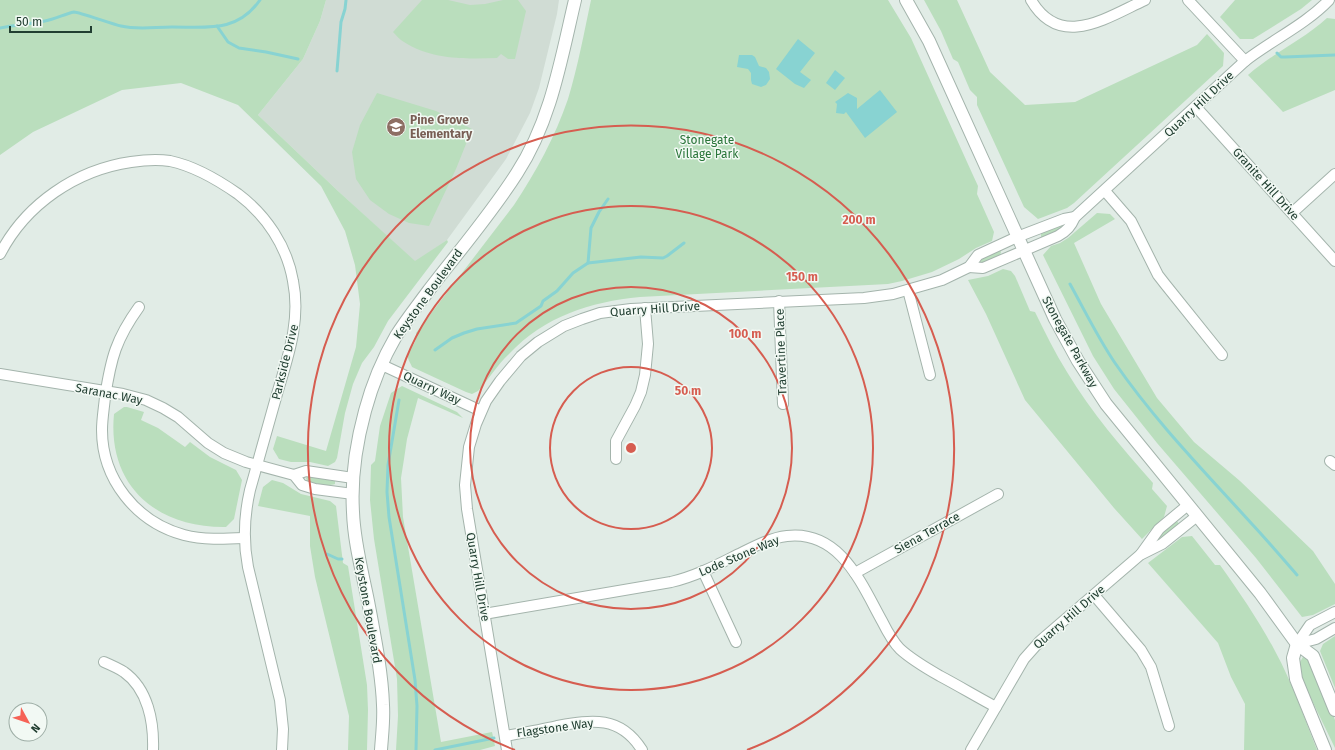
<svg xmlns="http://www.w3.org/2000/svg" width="1335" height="750" font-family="'Fira Sans',sans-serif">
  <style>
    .built { fill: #d0dcd4 }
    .green { fill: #badebd }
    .water { fill: #88d3d2 }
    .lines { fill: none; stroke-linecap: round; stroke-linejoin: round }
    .stream { stroke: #88d3d2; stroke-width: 3 }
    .minor-casing { stroke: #a4b4ac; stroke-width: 12 }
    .tertiary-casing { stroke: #a4b4ac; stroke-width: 14 }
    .minor { stroke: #fff; stroke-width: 10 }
    .tertiary { stroke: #fff; stroke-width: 12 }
    .ring { fill: none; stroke: #d65d50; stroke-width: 2 }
    .labels { text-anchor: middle; stroke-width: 3; stroke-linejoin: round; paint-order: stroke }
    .street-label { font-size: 12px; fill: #213e31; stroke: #f2f9f4 }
    .education-label { font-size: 12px; font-weight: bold; fill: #785e54; stroke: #f2f9f4; text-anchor: start }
    .park-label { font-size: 12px; fill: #2a763a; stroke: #f2f9f4 }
    .centre { fill: #d65d50; stroke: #f2f9f4; stroke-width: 2 }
    .ring-label { font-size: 12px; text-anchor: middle; font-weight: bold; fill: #d65d50; stroke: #f2f9f4; stroke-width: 3; stroke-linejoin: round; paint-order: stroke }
  </style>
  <rect width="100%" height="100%" fill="#e1ece6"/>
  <path class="built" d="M326,0H559L557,14L539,88L530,113L506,159L447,240L415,262L338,191L258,115L303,59L320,21Z"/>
  <g class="green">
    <path d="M0,0H326L320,21L303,59L258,115L338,191L415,261L447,240L448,242L388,321L374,347L362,363L353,384L345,413L337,458L335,462L328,466L310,462H291L279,459L273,449L277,436L326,451L356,347L360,304L355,265L345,231L321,186L238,105L181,83L122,90L33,132L0,155Z"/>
    <path d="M422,0H448L470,5L485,4L503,0H518L526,11L515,59H508L501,54L497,58C466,59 432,60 404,42C400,40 396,35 393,32Z"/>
    <path d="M591,0H888L911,38L972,173L978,186L977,194L994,232L992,241L976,248L959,259L932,272L902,281L888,284L640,297C590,302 545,316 509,354C497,365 489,379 478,391L472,394L466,392L412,367C411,364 408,360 408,357C407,349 418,345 416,333L514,205C536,172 555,137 568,99C578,66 584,33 591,0Z"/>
    <path d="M924,0H957L990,72L1025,105L1075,102L1197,45L1207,34L1224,53L1223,66L1074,203L1067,208L1038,219L1024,207L977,105V97L970,90L958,62L953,59L941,31Z"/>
    <path d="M1235,0H1312L1301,9L1253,39H1240L1220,17Z"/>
    <path d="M1327,18L1335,19V90L1283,112L1248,75C1273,53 1303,40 1327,18Z"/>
    <path d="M377,93L436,111L472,129L456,169L429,226L409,223L389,214L370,200L356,179L352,152L360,125Z"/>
    <path d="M1097,213L1110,214L1115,219L1074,243L1101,304L1157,398L1194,442L1240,481L1313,551L1335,584V604L1313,615L1302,617L1256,558L1157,443L1114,389L1093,356L1043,255L1051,246L1060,243L1068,238Z"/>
    <path d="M1062,225L1064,227V229L1043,238L1041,237V233Z"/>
    <path d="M1000,250L1001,252L1000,255L981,263L978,261V259Z"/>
    <path d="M1003,269L1011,271L1015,276L1030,311L1035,312C1045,332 1055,353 1067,372C1091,412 1122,448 1153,483L1152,489L1167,506L1164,517L1142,539L1114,508L1025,400L986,314L968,280L988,276Z"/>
    <path d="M402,386L457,412L463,418L418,398L407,439L404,459L401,478L403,517L441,742L492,732L495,746L480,750H396L398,716L397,679L374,539L370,500L371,465L375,461L380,426L391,393Z"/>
    <path d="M124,407H127L144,412L141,420L158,428L185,447L190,442L210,457L236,470L242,480L234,519L226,527C157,528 107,486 114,414Z"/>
    <path d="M308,476L333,481H335V484C327,487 315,483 307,481L306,478Z"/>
    <path d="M272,480L283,483L301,494L330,501L336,506L343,563L348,566L367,685L368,710L367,750H348L349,716L315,577L310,546V516L258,506L263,487Z"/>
    <path d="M1177,521L1179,524L1162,540H1159V536Z"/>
    <path d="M1192,536L1215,565H1220C1240,593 1259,621 1275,651C1292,682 1304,717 1317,750H1244L1245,704L1231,677L1218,643L1148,563L1182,537Z"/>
    <path d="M1335,636V688L1320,651L1323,644Z"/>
    <path d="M1306,656L1312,662L1335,720V748L1303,682L1300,669V662L1303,657Z"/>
  </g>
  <g class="water">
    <path d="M798,39L815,53L800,72L811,80L804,88L795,84L776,69Z"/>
    <path d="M739,55H752L755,57L759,66L766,68L769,72L770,79L766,85L761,87L752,84L751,80V73L748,69L737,67Z"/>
    <path d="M835,70L845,78L835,90L826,83Z"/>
    <path d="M880,90L897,112L865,138L846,112L844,114L836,113L837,104L835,102L848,93L857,98V109Z"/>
  </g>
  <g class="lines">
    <g class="stream">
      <path d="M217,26L228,42L239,48L266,52L298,59"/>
      <path d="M0,28C15,25 30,24 45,21C55,19 65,14 74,12C79,12 112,24 121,26C137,30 155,27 172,27C207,27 237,33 260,0"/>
      <path d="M1277,53L1281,57H1285L1335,55"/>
      <path d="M337,71L341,22L345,9L346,0"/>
      <path d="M588,263L591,228L599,212L608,199"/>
      <path d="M1070,284C1085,311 1098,338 1115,363C1155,421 1204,471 1251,523C1267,540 1282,558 1297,575"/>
      <path d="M435,350L452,338L464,333L477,329L516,323L541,306L543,301L557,291L573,273L588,263L641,257L663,258L667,256L684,243"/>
      <path d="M399,400L388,465L387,492L389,517L415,680L417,706L416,750"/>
      <path d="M327,554L338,559H342"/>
      <path d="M435,750L494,738"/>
    </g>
    <defs>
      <g id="minor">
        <path d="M1031,0C1060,50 1106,18 1145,0"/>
        <path d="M1188,0L1245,61"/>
        <path d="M1196,107L1335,261"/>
        <path d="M1105,191L1131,221L1158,275L1165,284L1222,355"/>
        <path d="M1292,213L1335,174"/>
        <path d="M0,254C26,204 76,170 131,162C144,160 157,159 170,161C194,166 218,180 238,194C266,215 287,246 293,281C301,321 288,356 277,394C268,426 259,458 250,490C244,516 243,541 248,567L280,700L283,729L282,750"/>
        <path d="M969,267L983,268L1058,236C1067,231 1071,226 1075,217L1245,61C1272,40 1305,25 1329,0"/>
        <path d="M908,290L930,375"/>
        <path d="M779,301L783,404"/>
        <path d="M139,307C116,339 111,358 105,397C104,408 102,419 102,430C102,479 136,522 184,535C203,540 224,539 244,538"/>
        <path d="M382,365L481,411"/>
        <path d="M0,374L123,394L146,400L163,408L178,417L208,443L224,453L246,462L294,475L302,485L315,489L353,494"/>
        <path d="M616,459V441L635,406L641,392L645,375L648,344L645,308"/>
        <path d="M1330,461L1335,465"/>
        <path d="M294,475L306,471L353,478"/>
        <path d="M1141,554L1159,529L1188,505"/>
        <path d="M703,571L736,642"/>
        <path d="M855,573L998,494"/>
        <path d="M1094,595L1141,650L1151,667L1169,726"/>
        <path d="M484,614L671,582C693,577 713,567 733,557C750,549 768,538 787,536C840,530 861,583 882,621C887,631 892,641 900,649C912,660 926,668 940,676C959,686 977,697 996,707"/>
        <path d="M1297,644L1310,625L1335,612"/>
        <path d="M1297,644L1316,639L1335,628"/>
        <path d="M104,662C111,665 118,668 124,672C148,689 154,722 153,750"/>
        <path d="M505,736C522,733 540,730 557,726C592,720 620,715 642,750"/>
        <path d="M507,750L467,509L465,485L469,447L476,424L486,401L500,381L521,356L538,342L564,326L582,319L600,313L631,309L864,298L893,294L942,280L969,267L978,255L1017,237L1064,219L1075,217"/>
        <path d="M971,750L1024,659L1040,641L1140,555L1162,544L1197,516"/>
      </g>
      <g id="tertiary">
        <path d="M906,0L929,41L1055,319L1078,361L1106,404L1260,593L1297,644L1313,656L1335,710"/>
        <path d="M1297,644L1293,658L1296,679L1325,750"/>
        <path d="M381,750C382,735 384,720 383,705C382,672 374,633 368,601C362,571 354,542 353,512C351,479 356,444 365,411C372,385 382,360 396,336C406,320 418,305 429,290C459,251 491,214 517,173C551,121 561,59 575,0"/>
      </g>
    </defs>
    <use href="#minor" class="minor-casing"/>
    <use href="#tertiary" class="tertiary-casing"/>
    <use href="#minor" class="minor"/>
    <use href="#tertiary" class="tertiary"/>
  </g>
  <g class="ring">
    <circle cx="631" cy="448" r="81"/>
    <circle cx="631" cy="448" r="161"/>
    <circle cx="631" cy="448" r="242"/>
    <path d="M515 750A323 323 0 1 1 747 750"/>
  </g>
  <defs>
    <symbol id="school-disc" viewBox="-11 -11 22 22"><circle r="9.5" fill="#8d6e63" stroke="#f2f9f4"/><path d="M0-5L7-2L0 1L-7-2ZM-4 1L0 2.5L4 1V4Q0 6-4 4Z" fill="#fff"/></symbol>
  </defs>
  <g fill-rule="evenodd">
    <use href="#school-disc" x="385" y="116" width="22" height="22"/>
  </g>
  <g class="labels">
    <g class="street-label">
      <text transform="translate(1199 104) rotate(-43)" y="4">Quarry Hill Drive</text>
      <text transform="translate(1266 184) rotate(48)" y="4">Granite Hill Drive</text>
      <text transform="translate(428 294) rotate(-54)" y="4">Keystone Boulevard</text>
      <text transform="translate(655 309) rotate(-4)" y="4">Quarry Hill Drive</text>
      <text transform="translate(1070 342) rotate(61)" y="4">Stonegate Parkway</text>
      <text transform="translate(781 352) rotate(-92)" y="4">Travertine Place</text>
      <text transform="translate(285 362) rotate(-76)" y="4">Parkside Drive</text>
      <text transform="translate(432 388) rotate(25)" y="4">Quarry Way</text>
      <text transform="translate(109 394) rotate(11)" y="4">Saranac Way</text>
      <text transform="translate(927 533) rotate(-29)" y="4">Siena Terrace</text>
      <text transform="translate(739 556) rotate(-23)" y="4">Lode Stone Way</text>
      <text transform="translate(478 577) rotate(80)" y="4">Quarry Hill Drive</text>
      <text transform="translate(368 610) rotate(80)" y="4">Keystone Boulevard</text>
      <text transform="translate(1069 617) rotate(-41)" y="4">Quarry Hill Drive</text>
      <text transform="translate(555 728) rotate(-8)" y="4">Flagstone Way</text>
    </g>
    <g class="education-label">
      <text x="410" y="124">Pine Grove<tspan x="410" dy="14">Elementary</tspan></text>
    </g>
    <g class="park-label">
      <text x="707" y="144">Stonegate<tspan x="707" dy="14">Village Park</tspan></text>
    </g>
  </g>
  <circle cx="631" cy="448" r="6" class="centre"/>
  <g class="ring-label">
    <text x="859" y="224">200 m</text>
    <text x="802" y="281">150 m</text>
    <text x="745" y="338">100 m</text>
    <text x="688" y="395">50 m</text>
  </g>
  <g transform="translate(28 722) rotate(130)"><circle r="19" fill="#f2f9f4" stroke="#9eaea6"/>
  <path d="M0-3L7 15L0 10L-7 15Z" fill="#f66256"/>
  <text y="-6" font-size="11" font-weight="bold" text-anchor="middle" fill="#213e31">N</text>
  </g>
  <path d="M10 26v6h81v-6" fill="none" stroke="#213e31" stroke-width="2"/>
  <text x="16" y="26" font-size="12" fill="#213e31" stroke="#f2f9f4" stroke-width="3" paint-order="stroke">50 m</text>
</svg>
